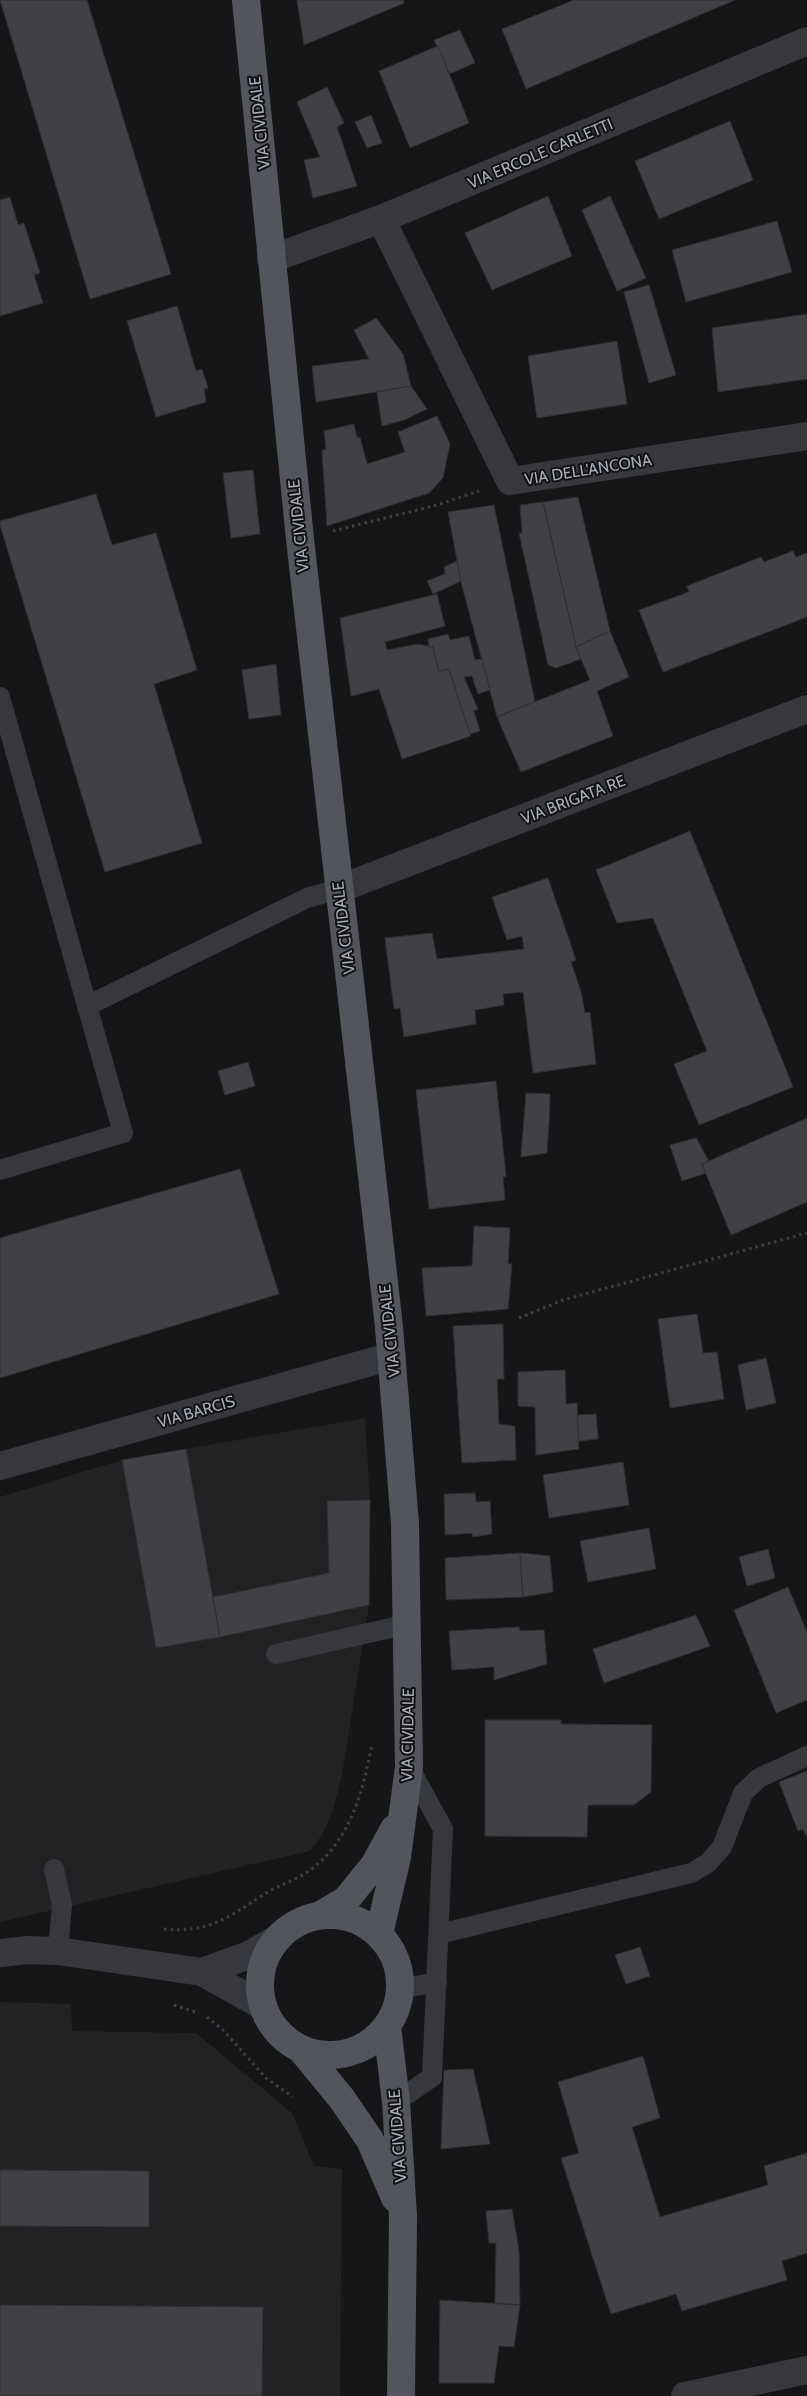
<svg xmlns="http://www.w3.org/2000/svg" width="807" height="2396" font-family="Cabin,sans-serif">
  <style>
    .built { fill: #222225 }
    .building { fill: #404145; stroke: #303034 }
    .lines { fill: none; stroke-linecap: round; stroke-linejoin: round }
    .path { stroke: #3d3f44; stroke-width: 3; stroke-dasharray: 2.5 4; stroke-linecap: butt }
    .service { stroke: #37383d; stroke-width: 20 }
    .minor { stroke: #37383d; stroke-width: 28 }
    .primary { stroke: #53555c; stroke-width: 28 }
    .labels { text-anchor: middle; stroke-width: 4; stroke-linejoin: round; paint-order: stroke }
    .street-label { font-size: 16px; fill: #a8adb8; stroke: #111113 }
  </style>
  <rect width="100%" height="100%" fill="#161618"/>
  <g class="built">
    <path d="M365,1418L370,1500L369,1605L342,1775L333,1810L322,1835L310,1851L0,1922V1497L122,1460Z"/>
    <path d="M0,2002L71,2004L72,2031L196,2033L292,2113L314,2166L342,2169L340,2396H0Z"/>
  </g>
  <g class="building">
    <path d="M0,0H87L171,274L90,299Z"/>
    <path d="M297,0H403L404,3L304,45Z"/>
    <path d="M574,0H735L526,89L502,29Z"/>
    <path d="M460,30L475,63L449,74L434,40Z"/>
    <path d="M438,46L469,123L410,148L379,71Z"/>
    <path d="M327,87L344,123L337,127L357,186L313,198L304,160L320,157L297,102Z"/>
    <path d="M371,115L382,143L367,148L355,122Z"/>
    <path d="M730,121L753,180L659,219L635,161Z"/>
    <path d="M548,196L572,256L492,290L465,233Z"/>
    <path d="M610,196L646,278L617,291L582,210Z"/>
    <path d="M10,197L18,225L24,223L40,273L34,275L43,303L0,316V200Z"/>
    <path d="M777,221L792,272L686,302L672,250Z"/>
    <path d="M649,285L676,375L649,383L624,292Z"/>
    <path d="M177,306L196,371L202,369L208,388L204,389L206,402L156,417L127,321Z"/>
    <path d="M807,314V379L718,392L712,328Z"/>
    <path d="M376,318L403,354L411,386L316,402L312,366L369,359L354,330Z"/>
    <path d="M617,341L627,404L537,418L528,356Z"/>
    <path d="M411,386L427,409L404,420L382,426L377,392Z"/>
    <path d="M437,416L450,444L443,478L429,493L327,526L322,451L326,449L324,431L354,424L357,438L360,437L367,464L405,452L398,432Z"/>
    <path d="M253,470L260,534L231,538L223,473Z"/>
    <path d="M96,494L112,545L156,533L197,670L154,684L202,843L105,872L0,525V521Z"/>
    <path d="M578,497L610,631L576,647L543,502Z"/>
    <path d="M543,502L576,647L581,659L556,668L548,665L519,533H522L520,505Z"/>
    <path d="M494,505L535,702L497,717L461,582L448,512Z"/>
    <path d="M793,551L796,557L807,553V617L663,672L639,610L689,592L687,586L761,557L764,562Z"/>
    <path d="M457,561L461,581L433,594L427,581L445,574L444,567Z"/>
    <path d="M437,594L445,626L385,642L387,650L418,644L433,647L439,671L449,669L471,736L402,759L379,689L351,696L340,618Z"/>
    <path d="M610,631L629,677L597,691L613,736L521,772L497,717L590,680L576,647Z"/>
    <path d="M448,634L450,640L469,636L475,660L482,659L490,690L478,694L472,676L464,677L478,709L474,711L480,731L470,734L449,669L439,671L433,647H429L428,639Z"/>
    <path d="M276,664L281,715L249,719L242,670Z"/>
    <path d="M690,831L793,1087L699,1125L674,1064L707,1051L653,918L617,923L596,870Z"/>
    <path d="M548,878L576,960L571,962L581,992L585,1013L590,1012L596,1064L533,1073L523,992L503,994L504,1005L475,1010L476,1024L404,1037L400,1008L394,1009L385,938L432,933L437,959L524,949L522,936L507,940L492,897Z"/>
    <path d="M248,1062L255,1086L225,1095L218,1071Z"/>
    <path d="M496,1081L506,1176L503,1177L505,1200L429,1209L416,1090Z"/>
    <path d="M526,1093L550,1094L549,1122L547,1153L521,1157Z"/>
    <path d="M807,1118V1202L731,1235L702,1164Z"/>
    <path d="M696,1138L709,1161L702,1164L706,1173L682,1181L670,1145Z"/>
    <path d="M240,1169L279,1294L0,1378V1238Z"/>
    <path d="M474,1226L510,1228L508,1264H512L508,1309L426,1316L422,1268L472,1266Z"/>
    <path d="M697,1314L703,1353L717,1352L724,1399L670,1408L658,1319Z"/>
    <path d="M503,1324L504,1379H497L499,1424L515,1426L516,1460L462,1463L453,1326Z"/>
    <path d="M766,1358L776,1403L746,1410L738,1365Z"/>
    <path d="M565,1370L566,1404L577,1403L579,1449L536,1455L535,1407L518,1406V1372Z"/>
    <path d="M596,1414L598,1439L579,1441L577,1415Z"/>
    <path d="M186,1449L220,1637L156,1648L122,1460Z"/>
    <path d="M623,1462L629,1505L549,1518L543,1475Z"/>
    <path d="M475,1493L476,1502L490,1501L492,1534L473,1537L472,1533L445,1535L444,1494Z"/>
    <path d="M370,1500L369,1605L220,1637L213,1597L329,1573L327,1501Z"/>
    <path d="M649,1528L656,1569L588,1582L580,1541Z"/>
    <path d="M768,1549L775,1578L747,1586L739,1557Z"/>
    <path d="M520,1553L523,1597L446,1600L445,1558Z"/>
    <path d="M520,1553L550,1556L553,1592L523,1597Z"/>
    <path d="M788,1587L807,1632V1700L776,1713L734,1610Z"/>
    <path d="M696,1615L710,1646L604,1683L593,1649Z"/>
    <path d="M519,1627L520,1631L544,1630L547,1664L494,1680V1667L452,1670L449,1631Z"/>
    <path d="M485,1720H561V1724L652,1725L651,1792L634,1805H588L587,1837L485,1836Z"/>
    <path d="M807,1771V1838L803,1829L798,1831L779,1782Z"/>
    <path d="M640,1947L650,1976L626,1984L615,1955Z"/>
    <path d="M643,2056L660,2118L632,2127L660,2217L768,2185L764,2166L807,2153V2253L782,2261L787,2280L682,2311L676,2294L611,2314L561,2158L579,2153L558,2082Z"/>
    <path d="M473,2069L490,2144L441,2149L444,2070Z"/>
    <path d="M0,2170L149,2171V2227L0,2226Z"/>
    <path d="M512,2209L519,2251L520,2305L495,2303L496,2243H489L486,2211Z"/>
    <path d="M440,2300L520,2305L514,2347L499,2346L494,2383H439Z"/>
    <path d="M0,2305L263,2307L262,2396H0Z"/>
  </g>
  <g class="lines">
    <g class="path">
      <path d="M333,531L437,505L479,491"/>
      <path d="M519,1318L563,1300L807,1233"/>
      <path d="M164,1929C209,1933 227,1918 263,1895C277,1885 296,1881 310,1870C350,1842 364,1789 372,1743"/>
      <path d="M174,2005L199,2013"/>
      <path d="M207,2017L223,2030L266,2078L293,2097"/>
    </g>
    <g class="service">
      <path d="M0,697L123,1133L0,1170"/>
      <path d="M87,1006L307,898L339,889"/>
      <path d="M276,1654L408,1624"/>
      <path d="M54,1869L62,1905L58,1951"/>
      <path d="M439,1934L691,1873L708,1863L722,1847L743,1793L759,1778L807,1756"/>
      <path d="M400,1989L437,1982"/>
      <path d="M396,2102L432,2077L443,1829L409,1767"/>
    </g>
    <g class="minor">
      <path d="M381,219L510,481L807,436"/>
      <path d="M271,259L381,219L807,41"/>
      <path d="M339,889L807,709"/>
      <path d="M0,1466L392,1356"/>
      <path d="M0,1953L27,1950L58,1951L202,1972L263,2006"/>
      <path d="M202,1972L249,1955L275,1940"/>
      <path d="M685,2396L807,2370"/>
    </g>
    <g class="primary">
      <path d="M246,0L300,539L389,1327L405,1524L409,1767L397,1857L379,1934"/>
      <path d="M322,1914L346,1900L375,1864L394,1829"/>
      <circle cx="330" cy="1985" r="70"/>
      <path d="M387,2026L396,2102L403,2216L401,2396"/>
      <path d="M301,2049L342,2099L370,2140L395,2198"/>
    </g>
  </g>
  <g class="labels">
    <g class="street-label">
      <text transform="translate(259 123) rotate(-96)" y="6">VIA CIVIDALE</text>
      <text transform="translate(540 153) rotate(-23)" y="6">VIA ERCOLE CARLETTI</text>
      <text transform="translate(588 469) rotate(-9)" y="6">VIA DELL'ANCONA</text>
      <text transform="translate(298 526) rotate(-96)" y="6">VIA CIVIDALE</text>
      <text transform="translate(573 799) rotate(-21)" y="6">VIA BRIGATA RE</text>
      <text transform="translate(343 928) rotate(-97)" y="6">VIA CIVIDALE</text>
      <text transform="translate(389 1331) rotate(-96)" y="6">VIA CIVIDALE</text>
      <text transform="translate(196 1411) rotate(-16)" y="6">VIA BARCIS</text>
      <text transform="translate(407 1735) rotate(-89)" y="6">VIA CIVIDALE</text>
      <text transform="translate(397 2136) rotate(-94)" y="6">VIA CIVIDALE</text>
    </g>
  </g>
</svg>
